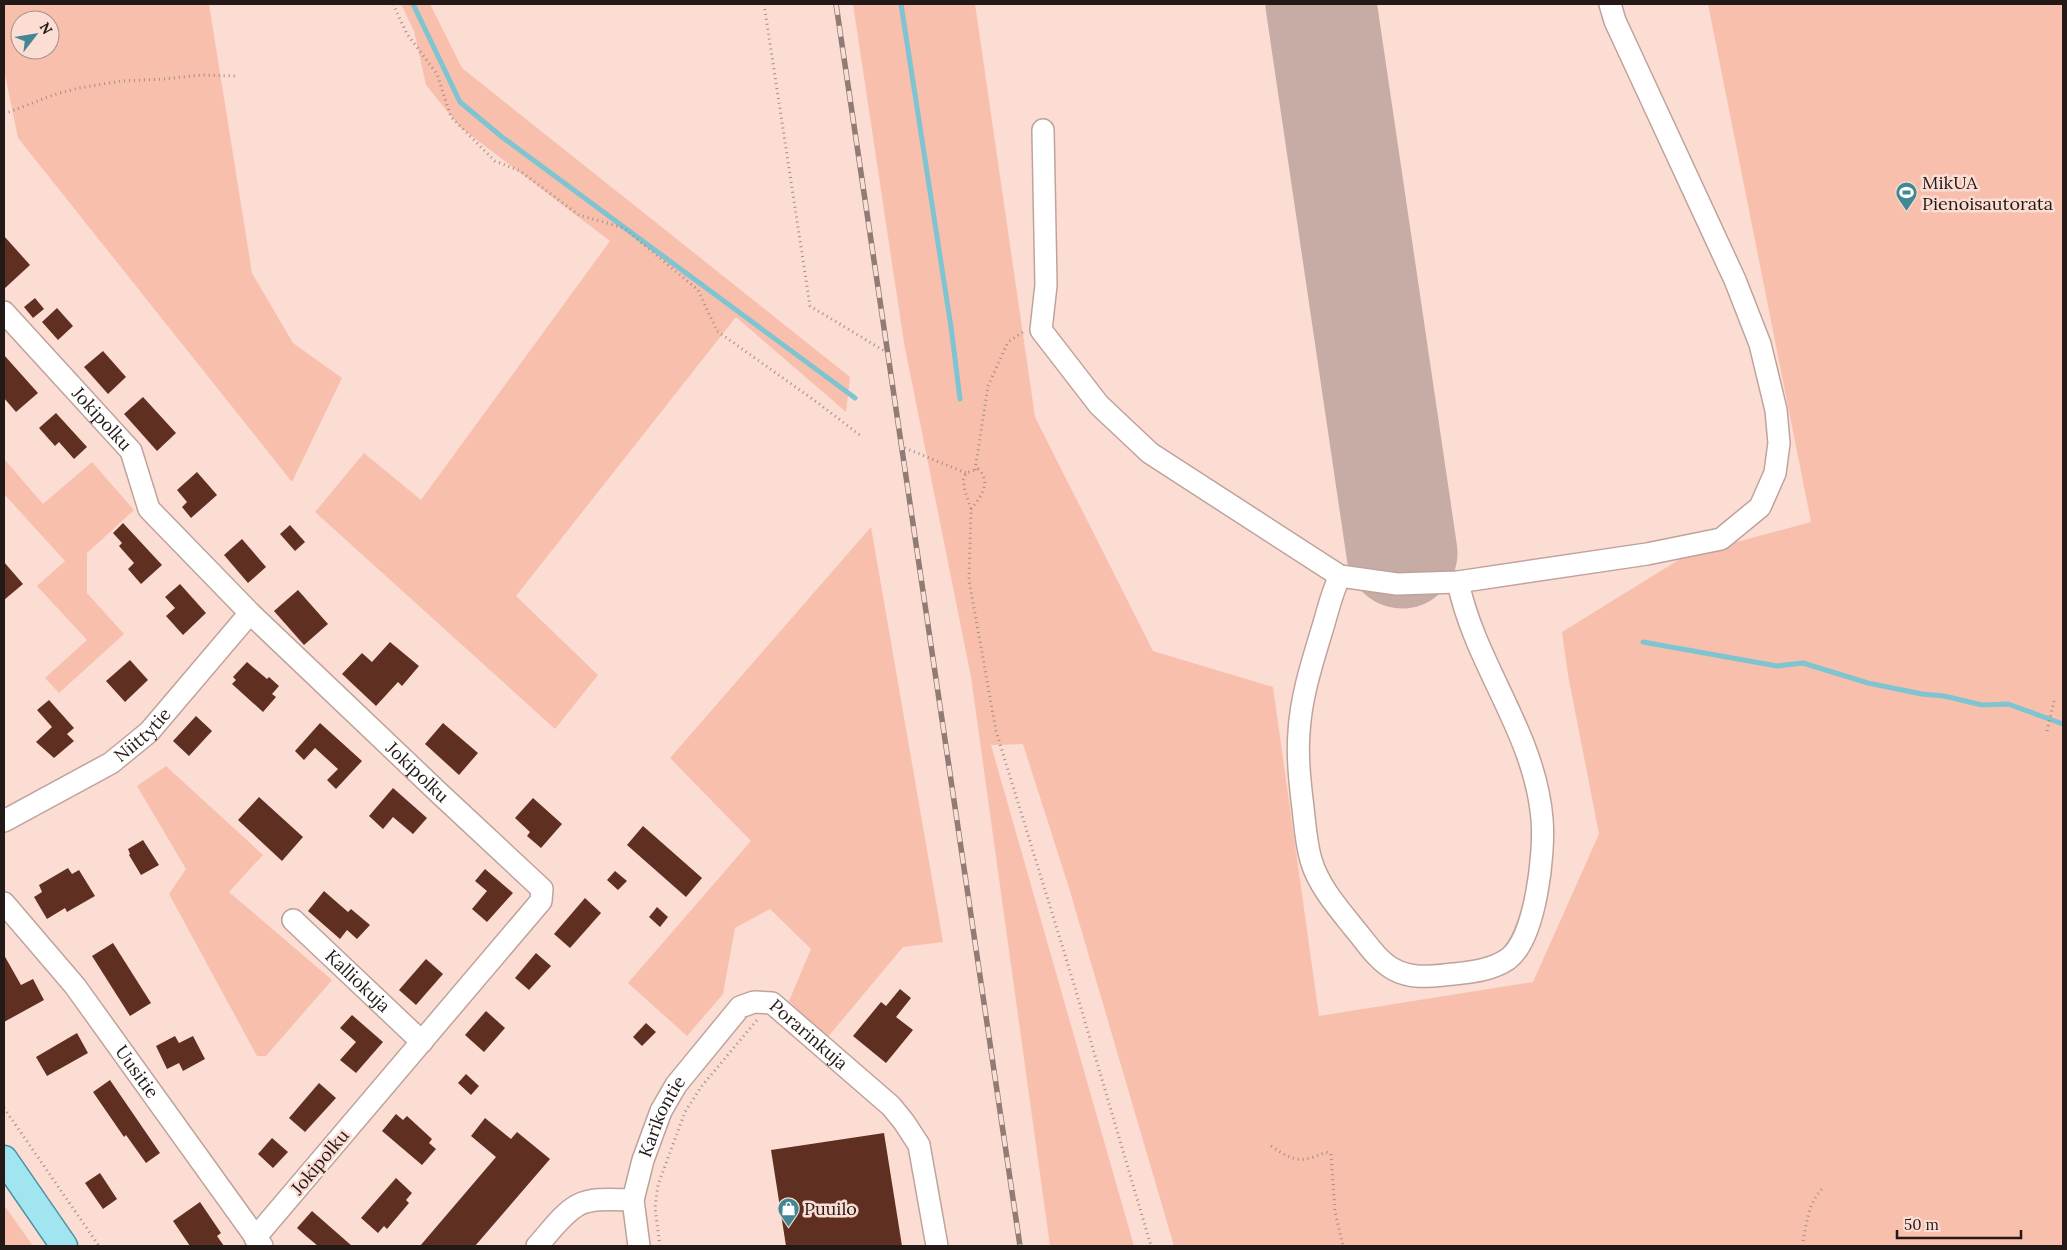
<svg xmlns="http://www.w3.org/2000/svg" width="2067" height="1250" font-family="Lora,serif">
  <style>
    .green { fill: #f9bfad; fill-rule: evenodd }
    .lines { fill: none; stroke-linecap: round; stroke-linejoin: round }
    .stream { stroke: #7ec4d1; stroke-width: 5 }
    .runway { stroke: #c6aca5; stroke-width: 111 }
    .building { fill: #5f3022 }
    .minor-casing { stroke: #bfa39b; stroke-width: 24 }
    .major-casing { stroke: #4d929e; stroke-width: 29 }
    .path { stroke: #a38d87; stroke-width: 3; stroke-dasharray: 1 4; stroke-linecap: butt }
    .minor { stroke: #fff; stroke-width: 21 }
    .major { stroke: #a1e5f1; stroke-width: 26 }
    .rail-casing { stroke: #907c76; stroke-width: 5.5 }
    .rail { stroke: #fbddd4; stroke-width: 4; stroke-dasharray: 11; stroke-linecap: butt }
    .labels { text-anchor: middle; stroke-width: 5; stroke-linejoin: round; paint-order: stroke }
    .poi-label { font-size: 18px; fill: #231916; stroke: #fbddd4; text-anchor: start }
    .street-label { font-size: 18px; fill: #231916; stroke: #fbddd4 }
  </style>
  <rect width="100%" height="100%" fill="#fbddd4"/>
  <g class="green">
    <path d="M4,4H209L252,273L293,343L342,378L292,482L18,138L4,70ZM20,20H50V50H20Z"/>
    <path d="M401,4H430L462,68L850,377L846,412L736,317L516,596L598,675L555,729L315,512L364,453L421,500L610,241L460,127L426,85L414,31Z"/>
    <path d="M853,4H975L1035,417L1153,651L1273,687L1319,1016L1533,982L1599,834L1568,675L1562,632L1685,556L1811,522L1708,4H2063V1246H1174L1069,888L1023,744L991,745L1134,1246H1050L971,677L904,343Z"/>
    <path d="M4,459L43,504L92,462L134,510L87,553V593L124,634L59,693L45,678L87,640L37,586L65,561L4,494Z"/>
    <path d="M871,527L943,942L903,947L827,1038L789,1001L811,949L770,909L735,928L723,994L687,1036L628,983L751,841L670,758Z"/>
    <path d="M166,766L263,855L229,892L332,980L266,1056H257L169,894L186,869L137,786Z"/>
    <path d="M4,1205L33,1246H4Z"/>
  </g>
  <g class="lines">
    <g class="stream">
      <path d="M413,4L460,102L502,137L855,398"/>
      <path d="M901,4L951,327L960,399"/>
      <path d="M1643,642L1777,666L1803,663L1868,683L1922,694L1944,696L1982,705L2008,704L2063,724"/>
    </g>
    <path class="runway" d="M1321,4L1402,553"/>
  </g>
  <g class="building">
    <path d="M4,236L30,265L4,289Z"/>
    <path d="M35,298L44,309L33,318L24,307Z"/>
    <path d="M57,308L73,326L58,340L42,322Z"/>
    <path d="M103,351L126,377L108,394L84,367Z"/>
    <path d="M4,355L38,393L16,412L4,398Z"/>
    <path d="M143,397L176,433L157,451L124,414Z"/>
    <path d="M56,413L87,447L74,459L59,442L55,446L39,428Z"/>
    <path d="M197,472L217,495L191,518L182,507L187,502L177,490Z"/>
    <path d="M123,523L162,565L141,584L128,569L134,563L119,546L122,543L113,533Z"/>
    <path d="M290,525L305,542L295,551L280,534Z"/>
    <path d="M242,539L266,567L248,583L224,555Z"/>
    <path d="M4,562L23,584L4,600Z"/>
    <path d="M180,584L206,613L183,635L166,616L175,608L165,597Z"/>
    <path d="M298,590L328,624L304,645L274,611Z"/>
    <path d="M390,642L419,666L402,686L398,682L376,706L342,674L362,653L372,662Z"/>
    <path d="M130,660L148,680L125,702L106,681Z"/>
    <path d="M247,662L267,679L269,677L279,686L272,694L276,697L263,712L232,684L236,680L233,677Z"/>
    <path d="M49,700L74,728L67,734L74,741L54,758L36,742L52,727L37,710Z"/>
    <path d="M196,716L212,731L189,756L173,741Z"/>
    <path d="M320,723L362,761L336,789L327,780L338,769L315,748L304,760L295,751Z"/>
    <path d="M443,723L478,753L459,775L425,744Z"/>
    <path d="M393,788L427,818L413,834L393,817L383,829L369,816Z"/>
    <path d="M259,797L303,837L282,861L238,820Z"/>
    <path d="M533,798L562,824L541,848L527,836L530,832L515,818Z"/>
    <path d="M643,826L702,878L686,897L627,845Z"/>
    <path d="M143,840L159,865L141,875L129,855L130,854L128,849Z"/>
    <path d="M68,868L72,874L79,870L95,896L67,912L65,908L47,919L34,897L42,892L39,885Z"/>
    <path d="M485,869L513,893L487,922L472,909L487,891L475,881Z"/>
    <path d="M615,871L627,881L618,890L607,880Z"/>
    <path d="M324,891L348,912L351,909L370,925L357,939L347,930L340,939L308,911Z"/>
    <path d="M585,898L601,913L570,948L554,934Z"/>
    <path d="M657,907L668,917L660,927L649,917Z"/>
    <path d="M113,943L151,1003L130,1016L92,956Z"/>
    <path d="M536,953L551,966L529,990L515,978Z"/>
    <path d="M4,955L21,985L33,979L44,1000L4,1022Z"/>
    <path d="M426,959L443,974L416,1005L399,990Z"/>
    <path d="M900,989L911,998L896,1017L913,1030L886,1063L853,1036L881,1002L886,1006Z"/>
    <path d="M486,1011L505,1028L484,1052L465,1035Z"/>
    <path d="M352,1015L383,1042L356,1073L340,1060L356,1042L340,1028Z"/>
    <path d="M646,1023L656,1032L642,1046L633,1037Z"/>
    <path d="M77,1033L88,1053L47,1076L36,1057Z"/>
    <path d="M175,1036L179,1043L193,1036L205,1059L183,1071L179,1063L167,1069L156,1046Z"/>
    <path d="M466,1074L479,1086L471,1095L458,1083Z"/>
    <path d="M110,1080L160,1153L146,1163L126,1135L124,1137L93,1092Z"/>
    <path d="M319,1083L336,1098L305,1132L289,1118Z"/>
    <path d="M396,1114L403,1120L407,1116L432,1139L429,1143L436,1149L422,1165L382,1131Z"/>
    <path d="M485,1118L511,1139L517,1132L550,1159L475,1246H420L496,1157L471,1136Z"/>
    <path d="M884,1133L902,1246H786L771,1150Z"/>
    <path d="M272,1138L288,1152L273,1168L258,1154Z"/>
    <path d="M100,1173L117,1199L103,1209L85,1183Z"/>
    <path d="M396,1178L412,1193L406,1200L409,1203L387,1229L384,1226L378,1233L361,1218Z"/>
    <path d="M200,1202L221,1233L217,1236L224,1246H190L173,1221Z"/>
    <path d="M312,1211L352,1246H318L306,1236L297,1228Z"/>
  </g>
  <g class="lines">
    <defs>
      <g id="minor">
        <path d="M1043,130L1046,285L1041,330L1099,405L1150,453L1340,576L1397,584L1458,582L1647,554L1721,539L1760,507L1775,473L1779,443L1776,410L1760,344L1735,280L1615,21L1610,4"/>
        <path id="s1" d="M4,312L131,451L149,509L250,613L438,792L542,889L541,901L255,1238"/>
        <path d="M1340,576C1331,594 1328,611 1322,630C1312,663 1301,697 1299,732C1297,757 1300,783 1303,808C1305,825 1306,843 1311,860C1318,885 1338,908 1354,928C1366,942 1377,960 1393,969C1413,980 1432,976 1454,974C1472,972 1492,970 1508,959C1536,938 1545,852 1542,819C1535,733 1475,665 1458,582"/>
        <path id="s2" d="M4,821L111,763L149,732L250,613"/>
        <path id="s3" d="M4,903L75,986L262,1246"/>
        <path id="s4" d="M293,920L422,1042"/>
        <path d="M537,1246C550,1232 562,1214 578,1205C593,1197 617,1200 633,1200"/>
        <path id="s5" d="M639,1246L633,1200L643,1160L661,1111L676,1085L740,1007L754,1002L772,1003L891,1106L904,1122L919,1145L937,1246"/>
      </g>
      <path id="major" d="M4,1159L64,1246"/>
    </defs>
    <use href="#minor" class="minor-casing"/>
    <use href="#major" class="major-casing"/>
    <g class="path">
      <path d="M393,4L407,34L437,74L451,117L495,161L520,171L579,215L624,228L698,290L717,331L818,403L861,436"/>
      <path d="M764,4L810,306L886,352"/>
      <path d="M4,114L53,95L79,88L121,81L165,79L201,75L235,76"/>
      <path d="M900,446L966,473"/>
      <path d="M975,470L988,386L1008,342L1023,332"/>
      <path d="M971,509C981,497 992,482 978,469L966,473L963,480L965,491L971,509L969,580L996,731L1073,981L1151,1246"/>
      <path d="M2047,731L2054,701"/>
      <path d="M4,1108L99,1246"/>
      <path d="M1271,1146C1295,1162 1301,1163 1326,1152L1331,1154L1335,1212L1343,1246"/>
      <path d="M660,1246L655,1208L658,1185L685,1112L701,1087L757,1020"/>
      <path d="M1802,1246C1807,1224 1807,1203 1824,1187"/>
    </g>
    <use href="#minor" class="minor"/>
    <use href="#major" class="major"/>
    <defs>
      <path id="rail" d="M836,4L1020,1246"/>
    </defs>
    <use href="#rail" class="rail-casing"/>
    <use href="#rail" class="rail"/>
  </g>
  <defs>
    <symbol id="stadium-pin" viewBox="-11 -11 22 30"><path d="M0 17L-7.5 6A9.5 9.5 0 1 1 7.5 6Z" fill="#428794" stroke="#fbddd4"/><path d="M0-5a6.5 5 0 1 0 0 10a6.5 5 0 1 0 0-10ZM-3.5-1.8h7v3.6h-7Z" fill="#fff"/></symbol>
    <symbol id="shop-pin" viewBox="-11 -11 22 30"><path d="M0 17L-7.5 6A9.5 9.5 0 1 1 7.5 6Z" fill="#428794" stroke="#fbddd4"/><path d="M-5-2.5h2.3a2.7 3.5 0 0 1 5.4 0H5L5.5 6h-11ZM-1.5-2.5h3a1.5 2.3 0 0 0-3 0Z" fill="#fff"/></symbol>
  </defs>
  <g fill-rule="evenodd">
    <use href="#stadium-pin" x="1894" y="180" width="25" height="34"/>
    <use href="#shop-pin" x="776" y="1196" width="25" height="34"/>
  </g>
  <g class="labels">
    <g class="poi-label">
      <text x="1922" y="189">MikUA<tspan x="1922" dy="21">Pienoisautorata</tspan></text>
      <text x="804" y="1215">Puuilo</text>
    </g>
    <g class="street-label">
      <text dy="6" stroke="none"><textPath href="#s1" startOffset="145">Jokipolku</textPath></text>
      <text dy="6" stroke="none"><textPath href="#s2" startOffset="164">Niittytie</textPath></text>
      <text dy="6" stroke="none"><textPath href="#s1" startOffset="625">Jokipolku</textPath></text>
      <text dy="6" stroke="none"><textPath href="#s4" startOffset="89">Kalliokuja</textPath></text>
      <text dy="6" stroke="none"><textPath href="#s5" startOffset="352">Porarinkuja</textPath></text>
      <text dy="6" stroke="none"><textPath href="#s3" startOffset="215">Uusitie</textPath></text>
      <text dy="6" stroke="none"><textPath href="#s5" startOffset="135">Karikontie</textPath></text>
      <text transform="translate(320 1162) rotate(-50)" y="6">Jokipolku</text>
    </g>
  </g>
  <rect width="2067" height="1250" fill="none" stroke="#231916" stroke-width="10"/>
  <g transform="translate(35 35) rotate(59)"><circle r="24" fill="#fbddd4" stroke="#a58f88"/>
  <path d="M0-4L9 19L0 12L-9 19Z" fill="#428794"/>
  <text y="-8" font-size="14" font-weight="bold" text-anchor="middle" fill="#231916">N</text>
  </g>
  <path d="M1897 1230v8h124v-8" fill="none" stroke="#231916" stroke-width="2.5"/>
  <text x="1904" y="1230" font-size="15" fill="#231916" stroke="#fbddd4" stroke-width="4" paint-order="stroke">50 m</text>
</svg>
